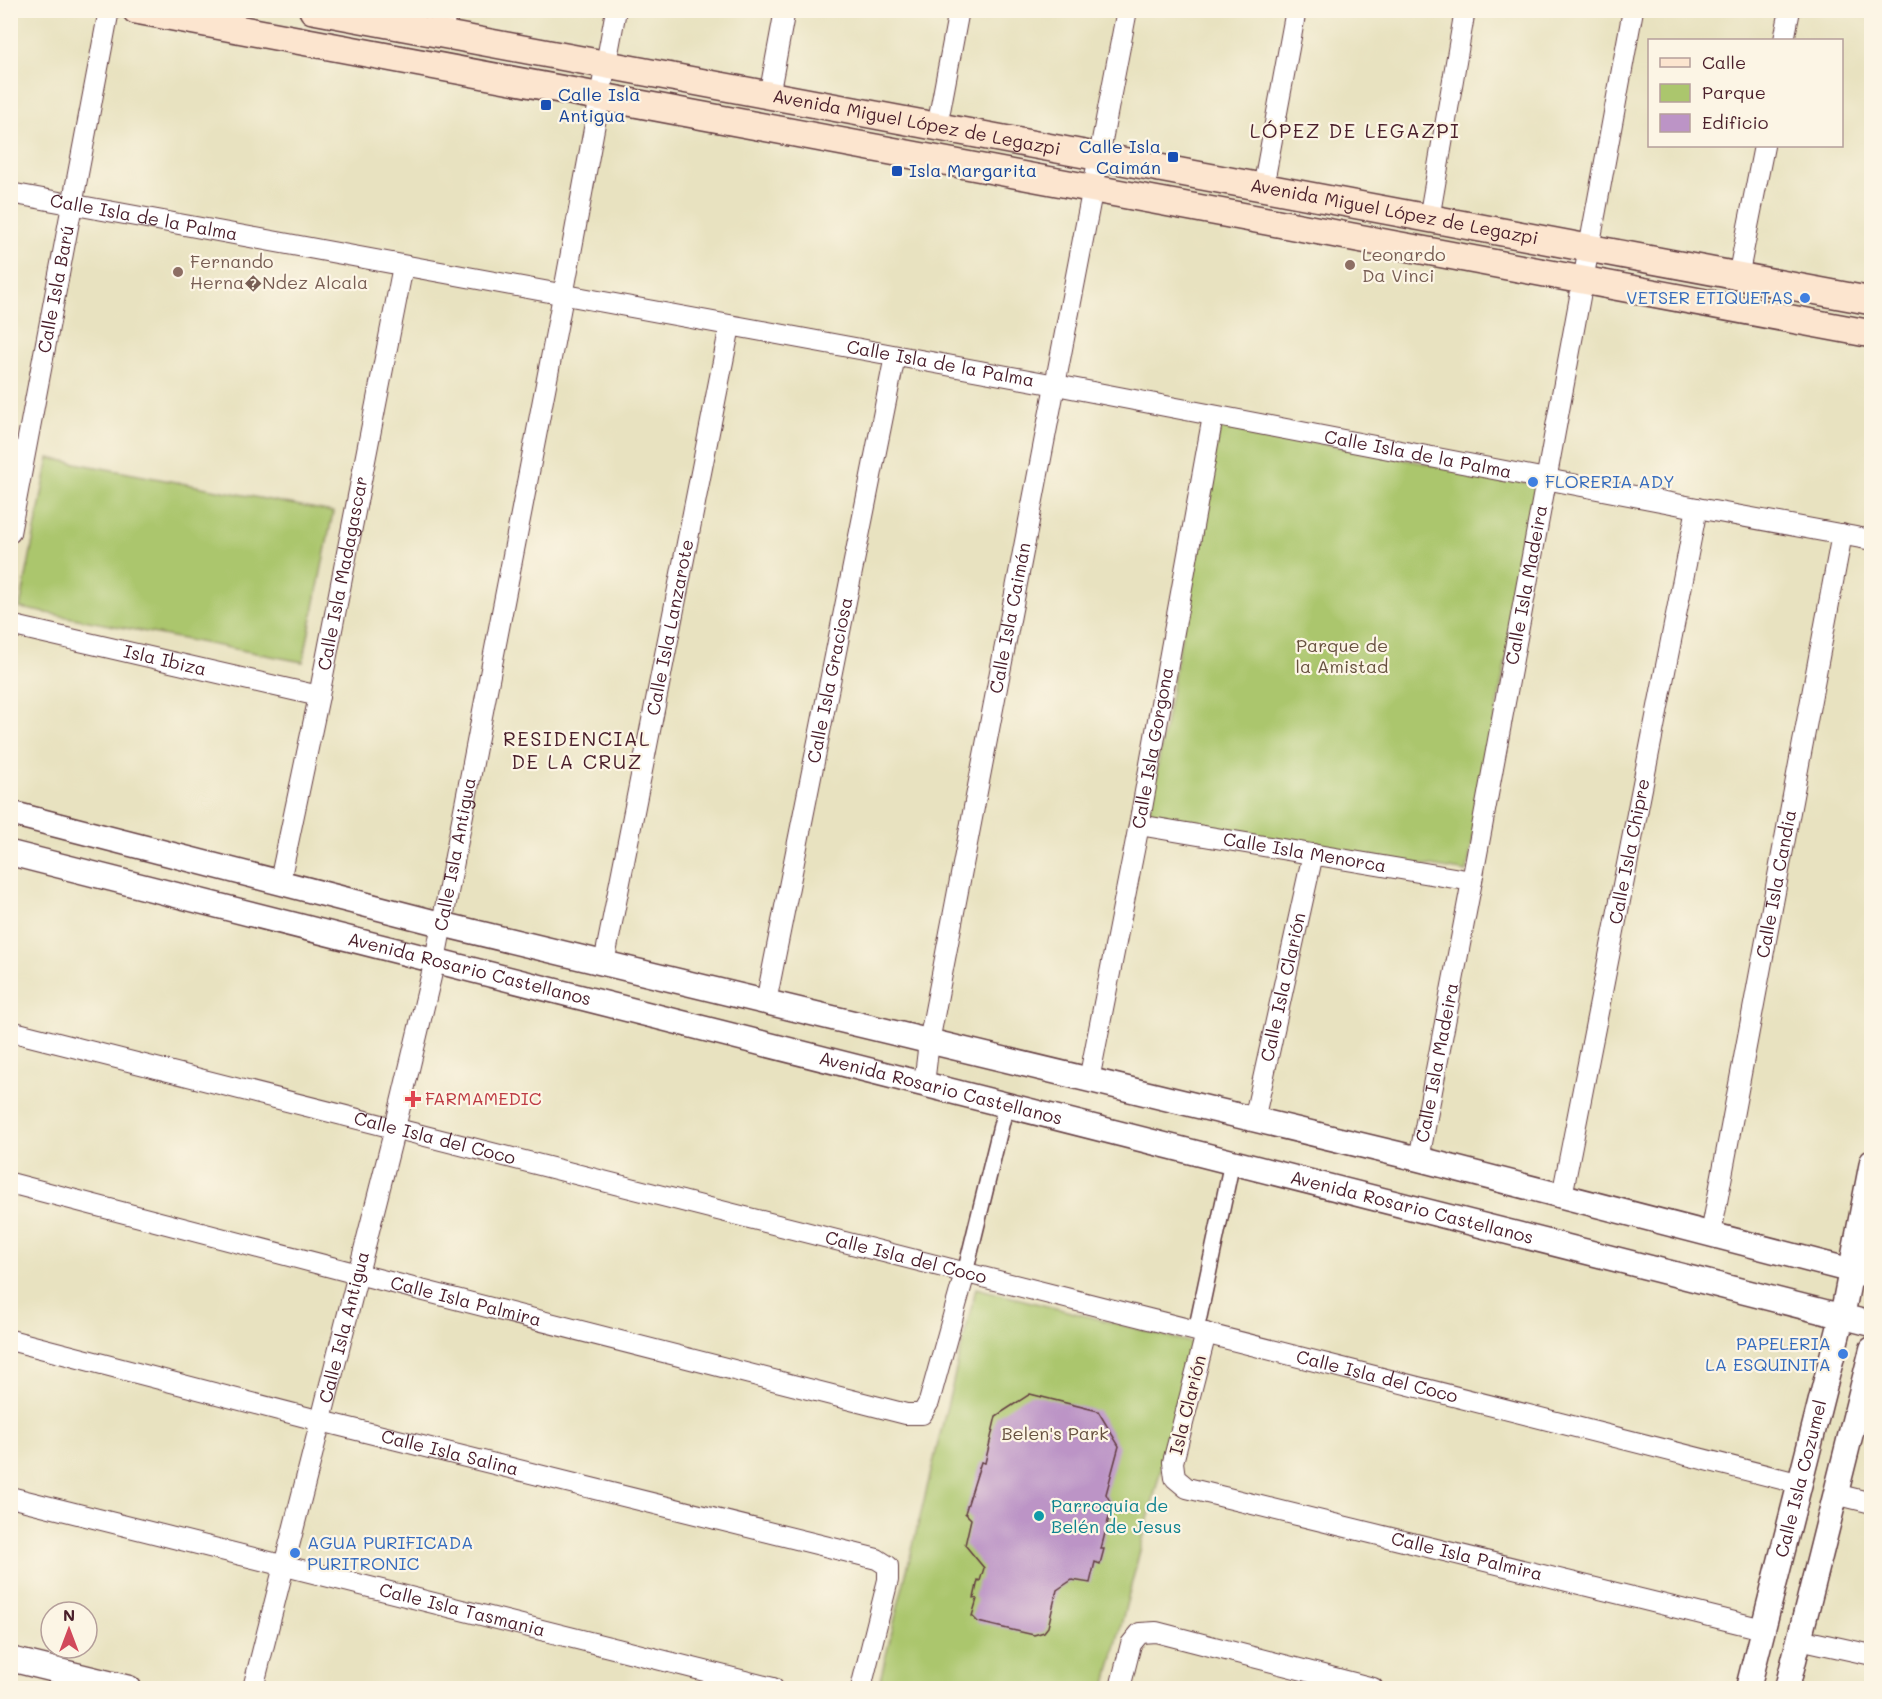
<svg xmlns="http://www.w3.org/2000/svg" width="1882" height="1699" font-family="Mali,sans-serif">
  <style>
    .green { fill: #abc66d; stroke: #7a724c; stroke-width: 1.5 }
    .building { fill: #bc94c6 }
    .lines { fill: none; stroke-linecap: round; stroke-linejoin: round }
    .pedestrian-casing { stroke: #623c41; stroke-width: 18 }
    .minor-casing { stroke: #623c41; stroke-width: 22 }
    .tertiary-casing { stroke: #623c41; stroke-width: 27 }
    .secondary-casing { stroke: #623c41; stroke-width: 30 }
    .pedestrian { stroke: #fff; stroke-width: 15 }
    .minor { stroke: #fff; stroke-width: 20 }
    .tertiary { stroke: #fff; stroke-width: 24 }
    .secondary { stroke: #fce5cf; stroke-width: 27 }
    .transit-dot { fill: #1a4fb4; stroke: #fcf5e5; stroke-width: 2 }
    .education-dot { fill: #8d6e63; stroke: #fcf5e5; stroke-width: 2 }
    .shop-dot { fill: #3f7fe0; stroke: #fcf5e5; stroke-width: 2 }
    .health-dot { fill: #e0444e; stroke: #fcf5e5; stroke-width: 2 }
    .culture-dot { fill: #0f9aa8; stroke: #fcf5e5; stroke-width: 2 }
    .labels { text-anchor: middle; stroke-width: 4.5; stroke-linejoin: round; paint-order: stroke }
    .transit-label { font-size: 18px; fill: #164399; stroke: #fcf5e5; text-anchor: start }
    .street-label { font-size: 18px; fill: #4a1f2b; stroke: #fcf5e5 }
    .education-label { font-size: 18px; fill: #785e54; stroke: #fcf5e5; text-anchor: start }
    .shop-label { font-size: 18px; fill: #366cbe; stroke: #fcf5e5; text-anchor: end }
    .park-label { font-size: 18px; fill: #67513f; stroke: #fcf5e5 }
    .health-label { font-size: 18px; fill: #be3a42; stroke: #fcf5e5; text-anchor: start }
    .culture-label { font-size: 18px; fill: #0d838f; stroke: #fcf5e5; text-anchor: start }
    .neighbourhood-label { font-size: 20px; letter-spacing: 1.5px; fill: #4a1f2b; stroke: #fcf5e5 }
  </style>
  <rect width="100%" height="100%" fill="#fcf5e5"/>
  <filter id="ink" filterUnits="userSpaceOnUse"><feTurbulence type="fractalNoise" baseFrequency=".0167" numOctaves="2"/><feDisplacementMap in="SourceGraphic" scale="12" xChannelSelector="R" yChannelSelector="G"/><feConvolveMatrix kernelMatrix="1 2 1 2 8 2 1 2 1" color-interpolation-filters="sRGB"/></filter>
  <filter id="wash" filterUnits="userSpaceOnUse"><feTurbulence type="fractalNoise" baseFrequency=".008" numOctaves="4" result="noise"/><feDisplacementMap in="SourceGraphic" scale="24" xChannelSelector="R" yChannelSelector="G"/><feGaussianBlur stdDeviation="1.35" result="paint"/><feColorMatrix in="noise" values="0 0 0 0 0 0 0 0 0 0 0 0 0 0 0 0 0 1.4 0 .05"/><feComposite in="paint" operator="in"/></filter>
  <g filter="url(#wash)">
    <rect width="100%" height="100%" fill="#e8e2c0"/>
    <g class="green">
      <path d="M1220,424L1538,485L1467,872L1148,819Z"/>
      <path d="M49,458L333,512L303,662L20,608Z"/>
      <path d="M976,1288L1193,1343L1105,1688H878Z"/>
    </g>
    <g id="blocks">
      <path class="building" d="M1030,1394L1098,1411L1119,1446L1106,1494L1112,1505L1101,1549H1104L1100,1564L1095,1562L1090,1583L1072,1580L1057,1590L1048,1627L1044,1632L1034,1635L978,1622L972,1616L977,1599L974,1598L978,1580L980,1581L984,1568L965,1545L971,1519L965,1513L981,1462L985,1463L996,1416Z"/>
    </g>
  </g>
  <g filter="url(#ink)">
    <use href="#blocks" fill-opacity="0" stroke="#623c41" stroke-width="1.5"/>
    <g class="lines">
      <defs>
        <g id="pedestrian">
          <path d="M965,1273L1006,1105"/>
          <path d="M1196,1331L1232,1162"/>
        </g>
        <g id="minor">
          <path d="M442,35L446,10"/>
          <path d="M1784,40L1790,10"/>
          <path d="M769,96L785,10"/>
          <path d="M937,127L959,10"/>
          <path d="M1263,188L1296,10"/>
          <path id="s1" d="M10,193L1056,385L1697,508L1872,540"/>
          <path d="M1429,219L1465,10"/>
          <path d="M1738,277L1764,146"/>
          <path id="s2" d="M10,533L109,10"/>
          <path id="s3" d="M10,625L319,696"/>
          <path id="s4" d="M1139,825L1472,881"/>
          <path id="s5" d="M280,881L319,696L403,266"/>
          <path id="s6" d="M604,963L730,326"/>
          <path id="s7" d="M766,1002L895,356"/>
          <path id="s8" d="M10,1031L1801,1484"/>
          <path id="s9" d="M1089,1080L1139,825L1213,416"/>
          <path id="s10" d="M924,1084L929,1042L1127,10"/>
          <path id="s11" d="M1254,1120L1313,854"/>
          <path id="s12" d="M1419,1159L1472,881L1633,10"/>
          <path id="s13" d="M10,1183L358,1274L906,1414H922L929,1402L965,1273"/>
          <path id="s14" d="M1562,1196L1697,508"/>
          <path id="s15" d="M1711,1234L1842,534"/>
          <path id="s16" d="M1206,1333L1173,1462L1175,1478L1187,1488L1763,1629"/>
          <path id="s17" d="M10,1340L321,1421L877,1559L888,1566V1580L861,1688"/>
          <path d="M1835,1494L1872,1503"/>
          <path id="s18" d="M10,1497L773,1688"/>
          <path d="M1799,1639L1872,1655"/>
          <path id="s19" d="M253,1688L395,1128L435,960L563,296L616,10"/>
          <path d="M1120,1688L1131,1644L1140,1633L1156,1632L1373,1688"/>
        </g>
        <g id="tertiary">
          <path d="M10,813L441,924L1419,1159L1872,1276"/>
          <path id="s20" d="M10,853L1872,1324"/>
          <path d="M10,1659L129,1688"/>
          <path id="s21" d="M1748,1688L1842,1317L1872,1162"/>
          <path d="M1787,1688L1872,1349"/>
        </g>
        <g id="secondary">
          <path d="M136,10L1872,334"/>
          <path id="s22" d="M313,10L1872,301"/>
        </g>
      </defs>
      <use href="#pedestrian" class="pedestrian-casing"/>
      <use href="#minor" class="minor-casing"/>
      <use href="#tertiary" class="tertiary-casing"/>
      <use href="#secondary" class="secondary-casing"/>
      <use href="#pedestrian" class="pedestrian"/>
      <use href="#minor" class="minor"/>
      <use href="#tertiary" class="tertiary"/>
      <use href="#secondary" class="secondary"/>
    </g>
  </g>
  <g class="transit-dot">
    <rect x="540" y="99" width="12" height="12" rx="3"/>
    <rect x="1167" y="151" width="12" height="12" rx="3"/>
    <rect x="891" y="165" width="12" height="12" rx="3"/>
  </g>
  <g class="education-dot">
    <circle cx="1350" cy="265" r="6"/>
    <circle cx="178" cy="272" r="6"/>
  </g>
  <g class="shop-dot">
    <circle cx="1805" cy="298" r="6"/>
    <circle cx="1533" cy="482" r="6"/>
    <circle cx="1843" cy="1354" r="6"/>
    <circle cx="295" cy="1553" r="6"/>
  </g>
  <path class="health-dot" d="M410 1090h6v6h6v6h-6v6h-6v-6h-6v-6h6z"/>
  <circle class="culture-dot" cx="1039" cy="1516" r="6"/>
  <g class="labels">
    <g class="transit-label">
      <text x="558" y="101">Calle Isla<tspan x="558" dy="21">Antigua</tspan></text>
      <text x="1161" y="153" text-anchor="end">Calle Isla<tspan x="1161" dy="21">Caimán</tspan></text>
      <text x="909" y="177">Isla Margarita</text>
    </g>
    <g class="street-label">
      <text dy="6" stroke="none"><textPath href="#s22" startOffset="614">Avenida Miguel López de Legazpi</textPath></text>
      <text dy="6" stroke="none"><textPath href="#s22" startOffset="1100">Avenida Miguel López de Legazpi</textPath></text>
      <text dy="6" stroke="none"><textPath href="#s1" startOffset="136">Calle Isla de la Palma</textPath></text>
      <text dy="6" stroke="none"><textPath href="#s2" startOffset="248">Calle Isla Barú</textPath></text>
      <text dy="6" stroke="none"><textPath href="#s1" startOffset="946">Calle Isla de la Palma</textPath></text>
      <text dy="6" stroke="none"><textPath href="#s1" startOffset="1432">Calle Isla de la Palma</textPath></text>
      <text dy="6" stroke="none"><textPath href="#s5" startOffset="314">Calle Isla Madagascar</textPath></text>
      <text dy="6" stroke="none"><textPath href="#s12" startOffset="584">Calle Isla Madeira</textPath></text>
      <text dy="6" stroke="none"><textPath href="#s10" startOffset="474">Calle Isla Caimán</textPath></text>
      <text dy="6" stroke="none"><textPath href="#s6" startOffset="342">Calle Isla Lanzarote</textPath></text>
      <text dy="6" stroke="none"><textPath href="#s3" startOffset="159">Isla Ibiza</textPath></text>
      <text dy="6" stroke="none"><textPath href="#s7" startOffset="328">Calle Isla Graciosa</textPath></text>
      <text dy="6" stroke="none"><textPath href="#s9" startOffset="338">Calle Isla Gorgona</textPath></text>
      <text dy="6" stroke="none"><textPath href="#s14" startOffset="351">Calle Isla Chipre</textPath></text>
      <text dy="6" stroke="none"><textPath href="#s4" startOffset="168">Calle Isla Menorca</textPath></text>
      <text dy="6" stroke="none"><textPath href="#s19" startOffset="858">Calle Isla Antigua</textPath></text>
      <text dy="6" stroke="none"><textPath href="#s15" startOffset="356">Calle Isla Candia</textPath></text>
      <text dy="6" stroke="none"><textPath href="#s20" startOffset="474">Avenida Rosario Castellanos</textPath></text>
      <text dy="6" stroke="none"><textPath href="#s11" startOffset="136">Calle Isla Clarión</textPath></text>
      <text dy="6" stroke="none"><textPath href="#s12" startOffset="98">Calle Isla Madeira</textPath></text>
      <text dy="6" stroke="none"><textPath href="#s20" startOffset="960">Avenida Rosario Castellanos</textPath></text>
      <text dy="6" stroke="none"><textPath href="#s8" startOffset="438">Calle Isla del Coco</textPath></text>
      <text dy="6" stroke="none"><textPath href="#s20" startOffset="1446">Avenida Rosario Castellanos</textPath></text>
      <text dy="6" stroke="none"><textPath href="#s8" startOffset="924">Calle Isla del Coco</textPath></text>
      <text dy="6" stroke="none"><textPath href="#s13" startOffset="471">Calle Isla Palmira</textPath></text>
      <text dy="6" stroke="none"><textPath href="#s19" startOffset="372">Calle Isla Antigua</textPath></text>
      <text dy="6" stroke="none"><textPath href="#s8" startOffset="1410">Calle Isla del Coco</textPath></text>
      <text transform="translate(1188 1405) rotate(-76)" y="6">Isla Clarión</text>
      <text dy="6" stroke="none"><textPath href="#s17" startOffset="454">Calle Isla Salina</textPath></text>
      <text dy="6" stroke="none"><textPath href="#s21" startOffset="216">Calle Isla Cozumel</textPath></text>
      <text dy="6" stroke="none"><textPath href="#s16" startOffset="453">Calle Isla Palmira</textPath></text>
      <text dy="6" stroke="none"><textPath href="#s18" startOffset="466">Calle Isla Tasmania</textPath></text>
    </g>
    <g class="education-label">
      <text x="1362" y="261">Leonardo<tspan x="1362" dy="21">Da Vinci</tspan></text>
      <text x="190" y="268">Fernando<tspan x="190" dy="21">Herna�Ndez Alcala</tspan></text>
    </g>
    <g class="shop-label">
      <text x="1793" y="304">VETSER ETIQUETAS</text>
      <text x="1545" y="488" text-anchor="start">FLORERIA ADY</text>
      <text x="1831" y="1350">PAPELERIA<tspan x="1831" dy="21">LA ESQUINITA</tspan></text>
      <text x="307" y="1549" text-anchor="start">AGUA PURIFICADA<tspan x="307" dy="21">PURITRONIC</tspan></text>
    </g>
    <g class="park-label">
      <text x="1342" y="652">Parque de<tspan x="1342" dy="21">la Amistad</tspan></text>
      <text x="1055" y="1440">Belen's Park</text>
    </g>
    <g class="health-label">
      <text x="425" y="1105">FARMAMEDIC</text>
    </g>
    <g class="culture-label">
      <text x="1051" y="1512">Parroquia de<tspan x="1051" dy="21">Belén de Jesus</tspan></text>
    </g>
    <g class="neighbourhood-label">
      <text x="1355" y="138">LÓPEZ DE LEGAZPI</text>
      <text x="577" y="746">RESIDENCIAL<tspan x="577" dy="23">DE LA CRUZ</tspan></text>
    </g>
  </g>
  <rect width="1882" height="1699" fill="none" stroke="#fcf5e5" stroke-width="36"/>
  <rect x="1648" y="39" width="195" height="108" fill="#fcf5e5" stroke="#b59f9b" stroke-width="1.5"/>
  <rect x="1660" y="58" width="30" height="9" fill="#fce5cf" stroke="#b59f9b" stroke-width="1.5"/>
  <text x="1702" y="69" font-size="18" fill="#4a1f2b">Calle</text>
  <rect x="1660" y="84" width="30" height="18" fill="#abc66d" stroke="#b59f9b" stroke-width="1.5"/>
  <text x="1702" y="99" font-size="18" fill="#4a1f2b">Parque</text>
  <rect x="1660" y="114" width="30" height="18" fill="#bc94c6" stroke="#b59f9b" stroke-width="1.5"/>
  <text x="1702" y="129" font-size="18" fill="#4a1f2b">Edificio</text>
  <g transform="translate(69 1630)"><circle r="28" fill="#fcf5e5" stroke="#b59f9b" stroke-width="1.5"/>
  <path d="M0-4.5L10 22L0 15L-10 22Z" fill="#d1495b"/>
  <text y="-9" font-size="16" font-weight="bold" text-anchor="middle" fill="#4a1f2b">N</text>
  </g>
</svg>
